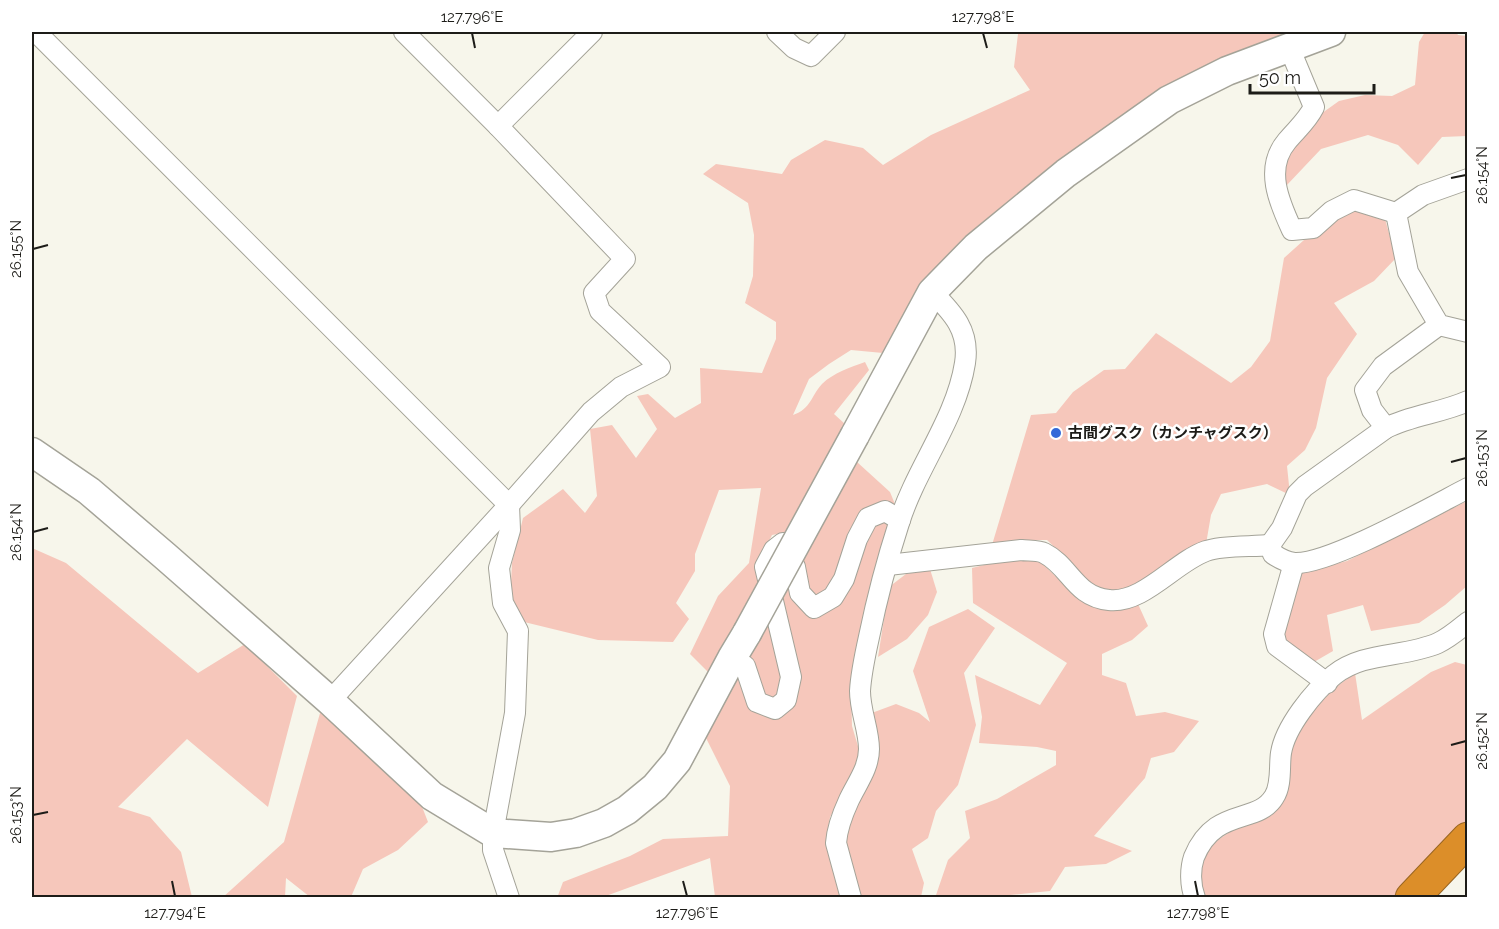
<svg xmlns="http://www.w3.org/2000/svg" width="1499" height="929" font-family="Raleway,'Noto Sans JP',sans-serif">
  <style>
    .green { fill: #f6c7bb }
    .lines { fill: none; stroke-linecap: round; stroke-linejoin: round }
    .street-casing { stroke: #a4a398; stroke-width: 22 }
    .secondary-casing { stroke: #a4a398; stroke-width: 31 }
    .highway-casing { stroke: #996623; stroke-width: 35 }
    .street { stroke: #fff; stroke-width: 20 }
    .secondary { stroke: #fff; stroke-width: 28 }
    .highway { stroke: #dc8e29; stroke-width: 33 }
    .secondary-bridge-casing { stroke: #a4a398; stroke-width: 31; stroke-linecap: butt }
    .secondary-bridge { stroke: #fff; stroke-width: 28 }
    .ticks { fill: none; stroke: #1d1c18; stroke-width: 2 }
    .poi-dot { fill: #3369d8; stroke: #fff; stroke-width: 2 }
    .labels { text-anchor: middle; stroke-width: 5; stroke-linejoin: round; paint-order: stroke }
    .poi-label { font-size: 15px; font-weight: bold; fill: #1d1c18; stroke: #fff; text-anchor: start }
    .neatline { fill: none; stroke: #1d1c18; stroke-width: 2 }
    .ticks-label { font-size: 15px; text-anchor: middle; fill: #1d1c18 }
  </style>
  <rect width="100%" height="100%" fill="#f7f6eb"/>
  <g class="green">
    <path d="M1013,32H1302L1219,65L929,279L883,353L851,350L829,364L809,379L793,415C811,409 811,396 822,384C833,373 851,367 865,362L869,370L834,414L845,424L788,532L772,535L761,557L760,587L712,676L690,654L718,596L749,563L761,488L719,490L695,554V571L676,603L689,619L673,642L598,640L520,621L510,601L512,563L523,518L563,489L585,513L597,496L590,429L612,425L636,458L657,429L637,396L648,394L675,418L701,403L700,368L762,373L776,339V322L745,303L753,276L754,235L748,203L703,174L716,164L782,174L791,160L825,140L863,148L883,165L931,135L1030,90L1014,67L1018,34Z"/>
    <path d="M1425,32H1456L1458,35L1467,36V136L1442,137L1418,165L1398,145L1368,135L1321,149L1286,186L1280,169L1289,146L1318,116L1339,101L1365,95L1392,96L1415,85L1419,42Z"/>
    <path d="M1354,210L1385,219L1396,258L1374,281L1334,303L1357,334L1327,378L1316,428L1305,450L1287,466L1290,495L1267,484L1221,494L1211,515L1206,544L1138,585L1110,594L1091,588L1066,558L1047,540H1026L992,545L1031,415L1056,413L1073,392L1104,370L1125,369L1156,333L1231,383L1251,367L1270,341L1284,258L1304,240L1327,227L1337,218Z"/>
    <path d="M857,462L890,492L897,509L862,621L851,688L852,726L860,753L855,773L830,817L827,846L842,897H715L710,858L603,897L557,898L563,882L630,856L663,839L728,836L730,786L705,736L789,581Z"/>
    <path d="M1467,501V586L1445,605L1419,623L1371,631L1363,605L1327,615L1333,651L1314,662L1288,646L1282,635L1300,573L1347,561Z"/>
    <path d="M32,548L66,563L198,673L245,644L297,696L268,807L187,739L118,807L150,817L181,852L192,897H32Z"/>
    <path d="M1000,561H1040C1058,578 1084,608 1110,610C1118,611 1130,606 1138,604L1148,626L1132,640L1102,654V675L1126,683L1136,716L1165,712L1199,721L1174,752L1151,758L1145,778L1094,836L1132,851L1106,864L1065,867L1050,891L1010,895L1009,897L935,898L948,860L970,838L965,811L997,799L1056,765V751L1037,747L979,743L982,717L975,675L1040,705L1067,663L973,603L972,568Z"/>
    <path d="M930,569L937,592L928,615L907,639L878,657L889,587L906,574Z"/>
    <path d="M968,609L995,628L964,673L976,725L958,785L936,811L928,838L912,849L924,883L921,897H857L845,840L869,714L896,704L919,713L930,722L913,671L929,627Z"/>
    <path d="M1455,662L1467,665V820L1428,860L1396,897H1201L1200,863L1214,843L1232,830L1288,770L1294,734L1310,713L1336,687L1355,673L1362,720L1431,672Z"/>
    <path d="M322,706L419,799L428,822L398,850L363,869L351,897H310L286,878L285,897L222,898L284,842Z"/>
  </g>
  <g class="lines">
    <defs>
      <g id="street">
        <path d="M36,32L509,505L510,530L499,568L503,603L518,631L515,713L493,833V850L509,898"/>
        <path d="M404,32L498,126"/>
        <path d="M777,32L794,48L811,56L835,32"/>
        <path d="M1289,47L1314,107C1307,121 1297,129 1287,141C1264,168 1279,202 1292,230L1313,228L1332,211L1354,200L1396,213"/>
        <path d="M1468,179L1423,195L1396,213L1408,272L1439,325L1468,332"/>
        <path d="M1468,401C1441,413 1412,415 1386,428L1305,486L1297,494L1282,528L1270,545L1273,554C1279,558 1287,562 1294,563C1329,565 1433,506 1468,488"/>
        <path d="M1386,428L1372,410L1365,390L1383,366L1439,325"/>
        <path d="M1294,563L1274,634L1277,646L1327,683"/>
        <path d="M888,565L1021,550C1028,551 1038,550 1044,553C1070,566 1075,597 1109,600C1143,604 1175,562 1206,551C1223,545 1252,547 1270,545"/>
        <path d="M732,658L745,666L757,702L775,709L786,700L791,677L765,567L774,550L783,543L795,567L800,593L814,608L833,597L844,579L857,539L868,518L885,511L900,520"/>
        <path d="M330,701L509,505L591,412L621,387L660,367L600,311L594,293L625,259L498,126L592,32"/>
        <path d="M851,898L836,843C837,828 843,813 849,800C857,783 869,768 869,749C869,730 860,711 860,691C861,673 865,655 869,637C877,598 887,560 899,523C916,468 956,420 965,363C970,331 953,313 932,292"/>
        <path d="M1195,898C1190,885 1190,869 1194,857C1215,806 1257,825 1274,797C1282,785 1279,766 1281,753C1285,727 1314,691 1334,675C1364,651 1404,658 1438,643C1449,638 1458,630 1468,622"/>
      </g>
      <g id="secondary">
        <path d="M855,435L932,292L976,247L1066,173L1169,100L1227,71L1331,32"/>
        <path d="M32,452L89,491L165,556L330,701L432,796L493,833L551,837L576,833L604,823L627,810L655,787L677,761L732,658L747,633"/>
      </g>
      <path id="highway" d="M1412,898L1468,839"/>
    </defs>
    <use href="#street" class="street-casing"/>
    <use href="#secondary" class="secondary-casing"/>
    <use href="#highway" class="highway-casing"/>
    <use href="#street" class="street"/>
    <use href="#secondary" class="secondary"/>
    <use href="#highway" class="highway"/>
    <defs>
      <path id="secondary-bridge" d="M747,633L855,435"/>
    </defs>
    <use href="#secondary-bridge" class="secondary-bridge-casing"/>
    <use href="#secondary-bridge" class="secondary-bridge"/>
  </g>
  <path class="ticks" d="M472,33L475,48M983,33L987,48M1451,178L1466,175M33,249L48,245M1451,462L1466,458M33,532L48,528M1451,745L1466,741M33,815L48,812M172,881L175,896M683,881L687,896M1195,881L1198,896"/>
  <circle class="poi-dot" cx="1056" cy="433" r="6"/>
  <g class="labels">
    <g class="poi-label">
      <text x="1068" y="438">古間グスク（カンチャグスク）</text>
    </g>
  </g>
  <rect width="1499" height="929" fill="none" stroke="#ffffff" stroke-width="66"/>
  <path d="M1250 84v9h124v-9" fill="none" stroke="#1d1c18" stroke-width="3"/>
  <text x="1259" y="84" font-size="18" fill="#1d1c18" stroke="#ffffff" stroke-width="4.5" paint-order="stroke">50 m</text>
  <rect x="33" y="33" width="1433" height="863" class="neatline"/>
  <g class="ticks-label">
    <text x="472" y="22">127.796°E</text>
    <text x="983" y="22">127.798°E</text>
    <text transform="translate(1482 175) rotate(-90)" y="5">26.154°N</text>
    <text transform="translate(16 249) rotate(-90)" y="5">26.155°N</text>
    <text transform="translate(1482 458) rotate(-90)" y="5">26.153°N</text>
    <text transform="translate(16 532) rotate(-90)" y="5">26.154°N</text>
    <text transform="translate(1482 741) rotate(-90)" y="5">26.152°N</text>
    <text transform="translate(16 815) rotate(-90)" y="5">26.153°N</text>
    <text x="175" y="918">127.794°E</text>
    <text x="687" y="918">127.796°E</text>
    <text x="1198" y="918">127.798°E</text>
  </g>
</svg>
